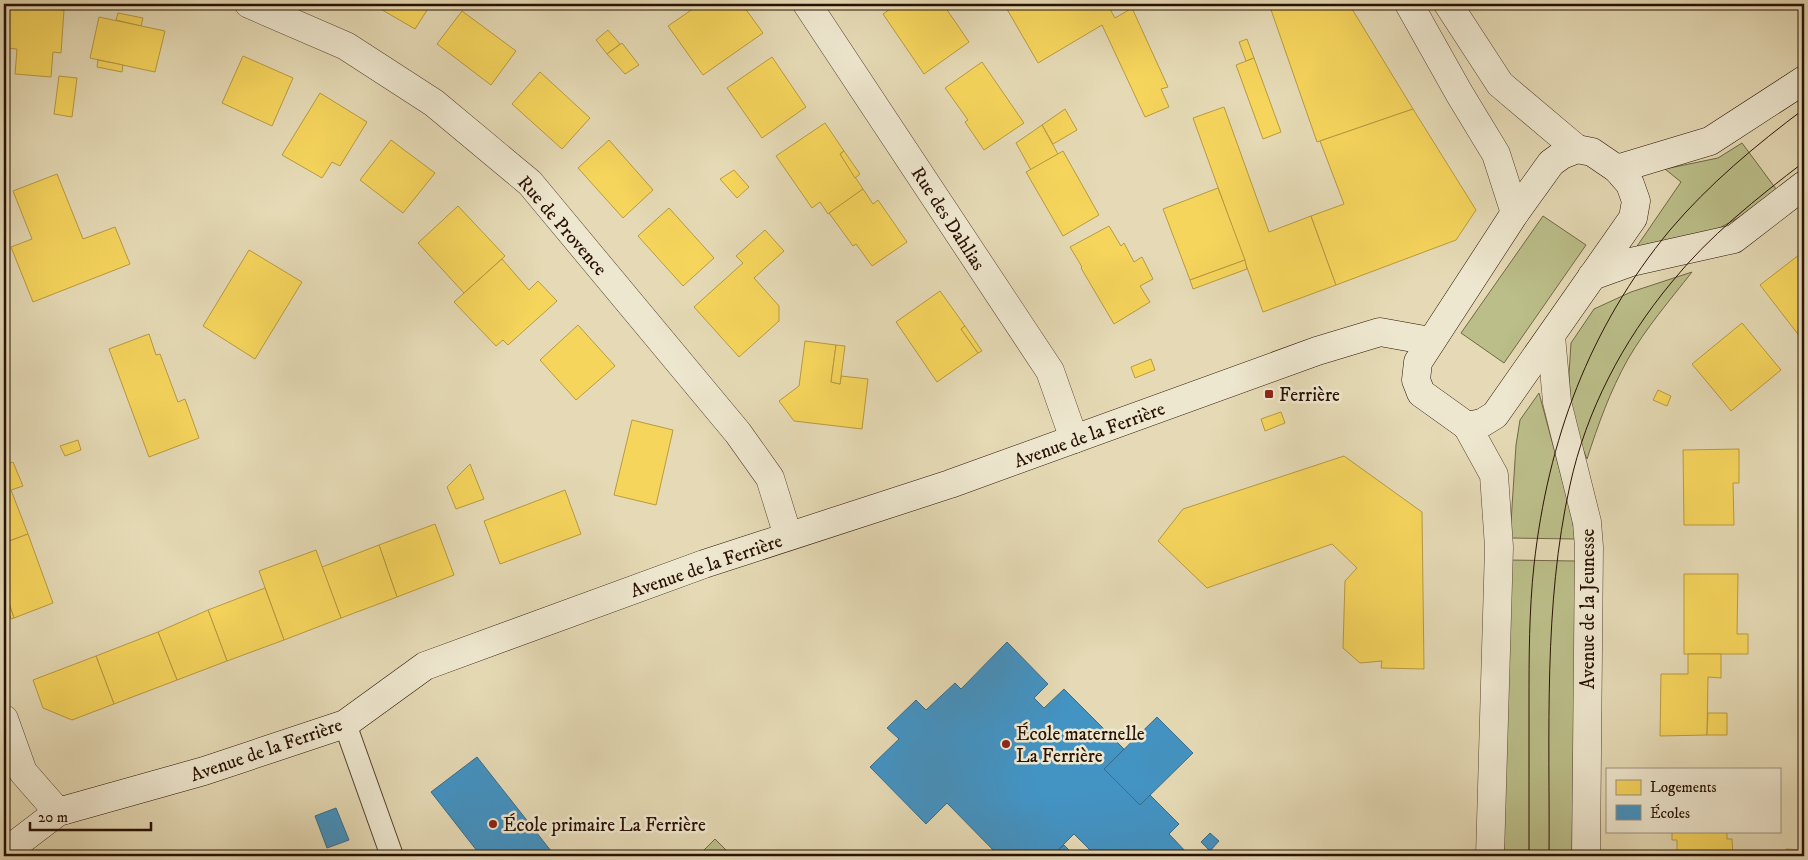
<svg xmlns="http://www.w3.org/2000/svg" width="1808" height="860" font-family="'IM FELL DW Pica',serif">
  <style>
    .green { fill: #bbbe89; stroke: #726846 }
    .homes { fill: #f6d55c; stroke: #b89a41 }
    .schools { fill: #4393c3; stroke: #3b6c89 }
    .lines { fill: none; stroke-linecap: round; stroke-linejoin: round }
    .lane-casing { stroke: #584330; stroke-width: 24 }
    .street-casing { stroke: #584330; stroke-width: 29 }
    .secondary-casing { stroke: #291103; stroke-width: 29 }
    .lane { stroke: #eee7cf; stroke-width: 22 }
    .street { stroke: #eee7cf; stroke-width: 28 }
    .secondary { stroke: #eee7cf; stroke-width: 28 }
    .tram { stroke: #291103; stroke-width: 1 }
    .poi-dot { fill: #8f2418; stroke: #eee7cf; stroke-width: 2 }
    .labels { text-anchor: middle; stroke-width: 5; stroke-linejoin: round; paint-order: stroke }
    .street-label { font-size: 19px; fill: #291103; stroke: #eee7cf }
    .poi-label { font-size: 19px; fill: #291103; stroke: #eee7cf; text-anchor: start }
  </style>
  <rect width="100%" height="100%" fill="#e5dab5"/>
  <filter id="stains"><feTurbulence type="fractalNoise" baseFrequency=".004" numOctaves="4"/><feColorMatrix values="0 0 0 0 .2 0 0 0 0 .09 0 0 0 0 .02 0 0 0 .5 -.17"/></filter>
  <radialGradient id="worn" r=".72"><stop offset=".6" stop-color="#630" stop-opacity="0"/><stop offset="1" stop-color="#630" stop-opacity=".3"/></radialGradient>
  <g class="green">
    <path d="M1742,143L1779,193L1747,213L1701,238L1631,255L1681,182L1665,169L1718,158Z"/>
    <path d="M1543,216L1586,245L1504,363L1461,333Z"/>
    <path d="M1692,272C1670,300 1646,328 1628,359C1610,391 1598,425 1587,459L1577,434L1571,409L1569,374L1571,343L1594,309L1631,292Z"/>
    <path d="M1539,393L1572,516L1575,539L1510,538L1516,445L1520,420Z"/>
    <path d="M1507,560L1576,561L1572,856H1504Z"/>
    <path d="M715,839L732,856H698Z"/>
  </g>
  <g class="homes">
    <path d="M22,4H47V9L22,7Z"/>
    <path d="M372,4H431L415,29Z"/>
    <path d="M700,4H742L763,33L703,75L668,26Z"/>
    <path d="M897,4H943L969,42L924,74L883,14Z"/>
    <path d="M1004,4H1107L1115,18L1132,8L1168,87L1161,89L1169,107L1145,117L1102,25L1038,63Z"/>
    <path d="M1269,4H1349L1413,109L1317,142Z"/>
    <path d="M4,6L64,10L61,53L53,52L51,77L15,74L17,49L4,48Z"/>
    <path d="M462,11L516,51L491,85L437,44Z"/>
    <path d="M118,13L143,18L141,26L116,20Z"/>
    <path d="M99,17L165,31L155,72L90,58Z"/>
    <path d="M608,30L620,44L607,54L596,40Z"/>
    <path d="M1247,39L1254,58L1246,61L1239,42Z"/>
    <path d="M622,43L639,65L625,74L607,54Z"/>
    <path d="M243,56L293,78L272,126L222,103Z"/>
    <path d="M772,57L806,107L762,138L727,88Z"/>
    <path d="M1254,58L1281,132L1263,139L1236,65Z"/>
    <path d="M98,60L123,65L122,72L97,67Z"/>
    <path d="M982,62L1024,123L984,150L965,122L968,120L945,88Z"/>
    <path d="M540,72L590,118L562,149L512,104Z"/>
    <path d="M59,76L77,78L72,117L54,114Z"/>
    <path d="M320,93L367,122L340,166L332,162L322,178L282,155Z"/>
    <path d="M1224,107L1269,232L1311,216L1336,285L1263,312L1193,118Z"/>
    <path d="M1065,109L1077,130L1053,144L1042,125Z"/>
    <path d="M1413,109L1476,210L1456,240L1336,285L1311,216L1344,204L1320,141Z"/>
    <path d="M825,123L844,151L840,154L863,189L828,214L820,202L812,208L776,156Z"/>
    <path d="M1042,125L1058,154L1031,170L1016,143Z"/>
    <path d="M391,140L435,173L403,213L360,180Z"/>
    <path d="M609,140L653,190L623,218L578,168Z"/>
    <path d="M844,151L860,174L855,178L840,154Z"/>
    <path d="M1063,151L1099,215L1063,236L1026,172Z"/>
    <path d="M734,170L749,187L737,198L720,179Z"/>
    <path d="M57,174L83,239L115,227L130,264L33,302L11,247L32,239L13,191Z"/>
    <path d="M1218,188L1245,260L1190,280L1163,209Z"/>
    <path d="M863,189L873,204L878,200L907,242L872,266L856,244L853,246L829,213Z"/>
    <path d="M458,206L505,256L464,293L418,243Z"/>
    <path d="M669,208L714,258L683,286L638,236Z"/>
    <path d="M1109,226L1121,246L1124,243L1134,262L1142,257L1153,279L1140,286L1150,302L1114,324L1081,268L1082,267L1070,247Z"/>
    <path d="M765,230L784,251L754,278L779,306V321L739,357L694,307L743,263L736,256Z"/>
    <path d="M249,250L302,282L255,359L203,326Z"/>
    <path d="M1804,251V342L1760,285Z"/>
    <path d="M502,259L529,290L538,281L557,301L508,345L503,340L496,346L454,302Z"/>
    <path d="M1245,260L1247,269L1193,289L1190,280Z"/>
    <path d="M940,291L965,326L961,329L978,353L937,382L896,322Z"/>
    <path d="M1742,323L1781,370L1731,411L1692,364Z"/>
    <path d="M578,325L615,366L576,400L540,360Z"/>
    <path d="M965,326L982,351L978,353L961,329Z"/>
    <path d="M149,334L156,355L160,354L178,402L185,399L199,438L149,457L109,349Z"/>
    <path d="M805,341L836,345L831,382L840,384L841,376L868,379L862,429L794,421L779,401L799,386Z"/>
    <path d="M836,345L845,346L840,384L831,382Z"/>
    <path d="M1151,359L1155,370L1135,378L1131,367Z"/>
    <path d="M1658,390L1671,396L1667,406L1653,400Z"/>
    <path d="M1281,412L1285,423L1265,431L1261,419Z"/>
    <path d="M632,420L673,430L656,505L614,495Z"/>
    <path d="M78,440L81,450L65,456L60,446Z"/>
    <path d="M1739,449V483H1733L1734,525H1684L1683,450Z"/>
    <path d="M1344,456L1422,512L1424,669L1381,668L1382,661L1360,663L1343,648L1345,581L1357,568L1332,544L1207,588L1158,541L1183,509Z"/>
    <path d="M13,462L23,486L11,490L28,534L4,543V465Z"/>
    <path d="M470,464L484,499L456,509L447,487Z"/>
    <path d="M565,490L581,534L500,564L484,521Z"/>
    <path d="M435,524L454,575L397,597L379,545Z"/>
    <path d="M28,534L53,603L14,618L7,598L4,599V543Z"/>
    <path d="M379,545L397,597L341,618L322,567Z"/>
    <path d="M316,550L341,618L284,640L259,571Z"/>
    <path d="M1684,574H1738L1737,634H1748V654H1684Z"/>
    <path d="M265,588L284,640L227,661L208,610Z"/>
    <path d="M7,598L14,618L11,619L4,599Z"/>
    <path d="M208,610L227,661L177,680L158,632Z"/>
    <path d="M158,632L177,680L114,704L96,656Z"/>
    <path d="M1688,654H1721V678L1708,677L1707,735L1660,736L1661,674H1688Z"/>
    <path d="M96,656L114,704L72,720L43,708L33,680Z"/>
    <path d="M1708,713H1727V735H1707Z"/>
    <path d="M1672,831H1727V839H1732L1733,856H1677V840H1672Z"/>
    <path d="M1786,849L1801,850V856H1786Z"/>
  </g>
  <g class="schools">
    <path d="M1007,642L1048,684L1034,698L1044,708L1064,689L1124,749L1104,769L1140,805L1150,795L1179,824L1169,834L1188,854L1186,856H1096L1074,834L1052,856H999L947,803L926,824L870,767L899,739L887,728L916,700L926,710L955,683L961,689Z"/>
    <path d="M1157,717L1193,753L1140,805L1104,769Z"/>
    <path d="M477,757L555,856H481L431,792Z"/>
    <path d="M336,808L349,840L327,848L315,816Z"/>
    <path d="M1210,833L1219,841L1210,851L1201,842Z"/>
    <path d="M1064,845L1075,856H1052Z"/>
  </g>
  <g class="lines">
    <defs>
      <path id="lane" d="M345,724L392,856"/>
      <g id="street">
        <path d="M249,4L346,46L434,103L530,183L738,433L770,478L788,536"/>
        <path d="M807,4L1050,371L1074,439"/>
        <path d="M1409,4L1459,93L1496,154L1515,213"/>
        <path d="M1448,4L1500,84L1577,149"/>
        <path d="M1551,336L1557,402L1587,522L1589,547L1586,856"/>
        <path d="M1467,426L1494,475L1499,547L1490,856"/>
        <path d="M4,719L23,772L58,812"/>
      </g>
      <g id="secondary">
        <path d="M1577,149L1592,152L1617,169L1630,184L1636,201L1633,218L1495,415L1482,423L1467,426L1421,393L1416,380L1418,362L1515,213L1551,163L1562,155Z"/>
        <path d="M1617,169L1710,141L1804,80"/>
        <path d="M1592,276L1631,262L1734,239L1804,185"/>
        <path d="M4,850L12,847L58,812L204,771L345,724L425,666L704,564L950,484L1317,351L1380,332L1430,341"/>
      </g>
    </defs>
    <use href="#lane" class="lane-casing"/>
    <use href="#street" class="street-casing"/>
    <use href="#secondary" class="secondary-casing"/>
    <use href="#lane" class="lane"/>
    <use href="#street" class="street"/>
    <use href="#secondary" class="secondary"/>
    <g class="tram">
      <path d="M1529,856C1529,806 1529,755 1529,704C1529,658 1529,611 1534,565C1548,440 1589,328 1670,230C1709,184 1756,145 1804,109"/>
      <path d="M1549,856C1550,733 1543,606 1570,485C1586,411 1623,341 1671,283C1709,236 1757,198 1804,162"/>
    </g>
  </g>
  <g class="poi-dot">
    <rect x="1264" y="389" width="10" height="10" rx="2.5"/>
    <circle cx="1006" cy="744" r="5"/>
    <circle cx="493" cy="824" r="5"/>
  </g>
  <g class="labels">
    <g class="street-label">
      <text transform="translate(949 218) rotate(57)" y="7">Rue des Dahlias</text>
      <text transform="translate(563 225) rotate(49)" y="7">Rue de Provence</text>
      <text transform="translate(1089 434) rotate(-20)" y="7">Avenue de la Ferrière</text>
      <text transform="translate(706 565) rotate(-19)" y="7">Avenue de la Ferrière</text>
      <text transform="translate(1587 609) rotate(-90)" y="7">Avenue de la Jeunesse</text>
      <text transform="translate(266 749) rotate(-19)" y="7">Avenue de la Ferrière</text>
    </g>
    <g class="poi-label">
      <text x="1279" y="401">Ferrière</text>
      <text x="1016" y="740">École maternelle<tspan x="1016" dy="22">La Ferrière</tspan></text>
      <text x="503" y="831">École primaire La Ferrière</text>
    </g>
  </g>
  <rect width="1808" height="860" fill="none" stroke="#e5dab5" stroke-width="20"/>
  <rect x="5" y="5" width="1798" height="850" fill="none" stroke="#291103" stroke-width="2.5"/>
  <rect x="10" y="10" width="1788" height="840" fill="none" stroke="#291103"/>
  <rect x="1606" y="768" width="175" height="65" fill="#eee7cf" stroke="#9f917d"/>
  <rect x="1616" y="780" width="25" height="15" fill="#f6d55c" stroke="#9f917d"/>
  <text x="1650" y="792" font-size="15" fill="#291103">Logements</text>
  <rect x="1616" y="805" width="25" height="15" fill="#4393c3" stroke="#9f917d"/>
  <text x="1650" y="818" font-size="15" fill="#291103">Écoles</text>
  <path d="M30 822v8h121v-8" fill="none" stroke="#291103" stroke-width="2.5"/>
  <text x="38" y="822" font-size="15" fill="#291103" stroke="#eee7cf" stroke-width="4" paint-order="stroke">20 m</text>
  <rect width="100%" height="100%" filter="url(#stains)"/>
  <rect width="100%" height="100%" fill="url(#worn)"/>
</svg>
